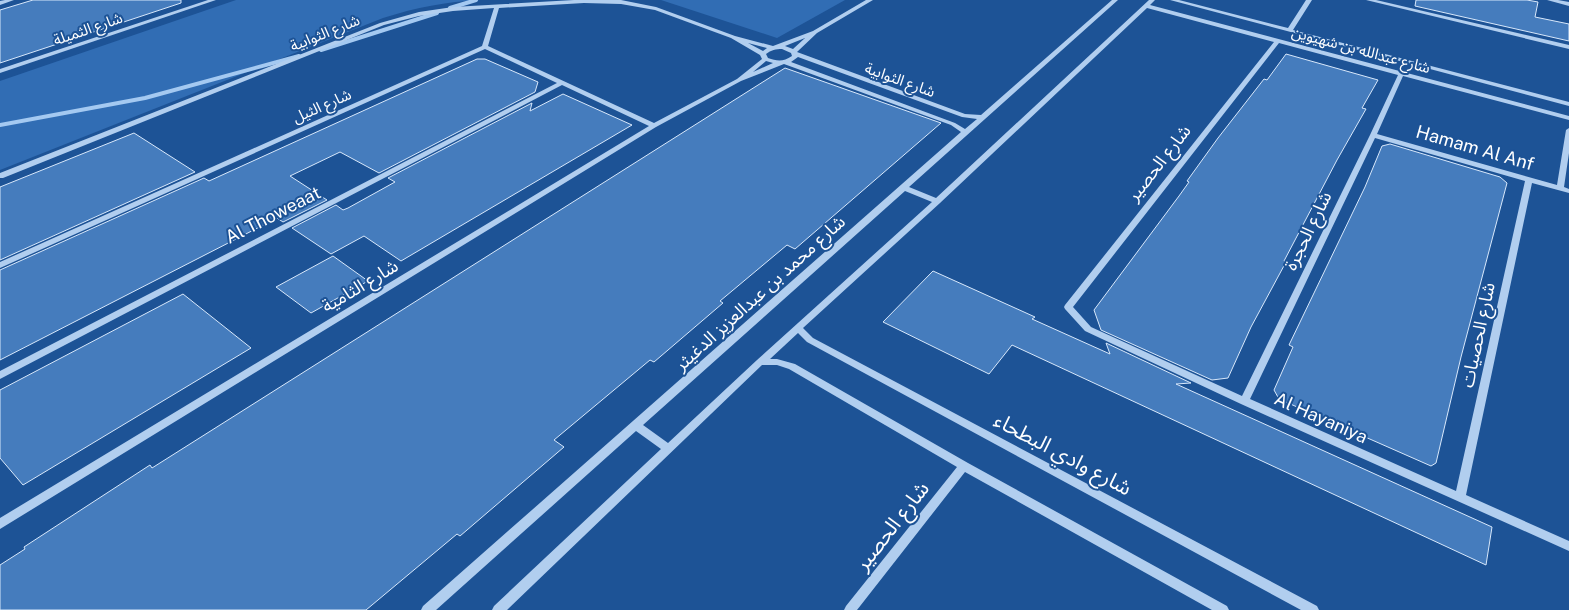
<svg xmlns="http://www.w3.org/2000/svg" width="1569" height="610" font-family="'Public Sans','Noto Sans Arabic',sans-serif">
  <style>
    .green { fill: #316db4 }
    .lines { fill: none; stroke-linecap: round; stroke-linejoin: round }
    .stream { stroke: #a4c9f1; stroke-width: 4 }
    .building { fill: #457cbd; stroke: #d8e8fb }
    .minor { fill: #b1ceef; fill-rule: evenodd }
    .labels { text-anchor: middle; stroke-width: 4; stroke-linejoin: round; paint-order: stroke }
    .far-street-label { font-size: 15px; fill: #fff; stroke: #1d5396 }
    .street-label { font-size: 18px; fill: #fff; stroke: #1d5396 }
    .near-street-label { font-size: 21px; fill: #fff; stroke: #1d5396 }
  </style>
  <rect width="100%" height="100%" fill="#1d5396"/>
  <g class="green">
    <path d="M236,0H481C444,2 418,7 383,18L0,170V81Z"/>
    <path d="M661,0H845L777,38Z"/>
  </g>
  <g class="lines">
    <g class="stream">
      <path d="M450,8L476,0"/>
      <path d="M321,50L437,13"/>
      <path d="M0,125L145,98L299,56"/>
    </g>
  </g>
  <g class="building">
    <path d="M33,0H181V3L0,63V10Z"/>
    <path d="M1416,0H1527L1538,2L1535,17L1569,24V41L1415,6Z"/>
    <path d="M1286,54L1378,80L1362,108L1366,109L1337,160L1284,261L1286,262L1251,327L1228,378L1212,380L1101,330L1094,310L1179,196L1189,182L1187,181L1218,138L1264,79L1267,80Z"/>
    <path d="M477,59H485L538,82L535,92L379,173L340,152L290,176L327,200L283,222L277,218L0,360V270L204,178L209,181Z"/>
    <path d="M785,68L941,123L795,249L787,245L720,301L723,303L654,362L650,360L554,440L564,447L460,536L457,534L366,610H0V565L25,549L24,547L150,465L152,468Z"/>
    <path d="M563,94L632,125L401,261L364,236L331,254L292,228L336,205L343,210L348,208L395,182L388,178L532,103L530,111Z"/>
    <path d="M134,133L195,172L0,260V187Z"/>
    <path d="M1390,144L1500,177L1507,183L1461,357L1436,463L1431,466L1279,399L1274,390L1293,347L1289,345L1365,187L1382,146Z"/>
    <path d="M333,256L368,281L311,313L276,287Z"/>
    <path d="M933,271L1035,317L1032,319L1110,354L1106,343L1191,383L1176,384L1492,527L1486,565L1012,345L989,374L883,322Z"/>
    <path d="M183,294L251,348L23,485L0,458V390Z"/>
  </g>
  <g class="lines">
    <g class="minor">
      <path d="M5,0H14L0,5V1Z"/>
      <path d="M208,0H216L0,73V69Z"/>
      <path d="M574,0H621L656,7L735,36L773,46L813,31L866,0H873L817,33L797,52L965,114L981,115L1112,0H1118L909,187L936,198L1149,0H1155L1150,5L1569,116V120L1403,76L1377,134L1557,185L1566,130L1569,128V153L1564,187L1569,189V193L1532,183L1466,495L1569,541V551L1241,404L1085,331L1065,309L1064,307L1065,305L1274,42L1147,8L940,203L803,328L813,338L1317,606L1319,610H1301L807,342L798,333L770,359H777L795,364L968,463L1227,606L1229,610H1212L965,472L857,610H844L846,606L957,467L789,369L777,365H762L507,610H492L494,606L661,449L636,431L436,610H421L423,606L961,132L951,125L784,64L741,81L656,127L0,529V518L649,126L562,85L0,379V371L557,83L485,49L0,268V262L482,46L494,8L453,11L419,16L384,25L3,178H0V173L380,23L419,12L453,7ZM584,3L621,4L655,10L731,38L760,55L762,59L737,79L654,123L488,46L499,8ZM805,38L793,49L785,46ZM748,43L767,48L763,51ZM1279,43L1398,75L1370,135L1242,396L1091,327L1073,307ZM782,49L791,53L792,56C783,62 777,61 768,58L766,54C771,50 776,49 782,49ZM798,57L962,117L977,119L965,129L955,123L791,62ZM766,61L773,63L753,72ZM1375,138L1525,181L1456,491L1250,399ZM905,191L932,202L757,360L668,443L643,425Z"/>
      <path d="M1170,0H1179L1288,28L1306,0H1312L1293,30L1569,102V106Z"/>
      <path d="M1366,0H1376L1569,45V49Z"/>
      <path d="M1547,0H1558L1569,2V6Z"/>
    </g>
  </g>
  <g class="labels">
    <g class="far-street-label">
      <text transform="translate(88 29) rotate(-19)" y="5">شارع الثميلة</text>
      <text transform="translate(325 33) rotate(-22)" y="5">شارع الثوابية</text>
      <text transform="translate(1361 50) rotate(15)" y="5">شارع عبدالله بن شهيوين</text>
      <text transform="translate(900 80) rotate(20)" y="5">شارع الثوابية</text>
      <text transform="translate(322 106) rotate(-24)" y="5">شارع الثيل</text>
    </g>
    <g class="street-label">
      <text transform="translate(1475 148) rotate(16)" y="6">Hamam Al Anf</text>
      <text transform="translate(1159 163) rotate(-52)" y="6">شارع الحصير</text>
      <text transform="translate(273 215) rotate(-27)" y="6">Al Thoweaat</text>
      <text transform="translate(1308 231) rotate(-64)" y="6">شارع الحجرة</text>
      <text transform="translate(360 286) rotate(-31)" y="6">شارع الثامية</text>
      <text transform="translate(760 293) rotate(-42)" y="6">شارع محمد بن عبدالعزيز الدغيثر</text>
      <text transform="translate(1478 335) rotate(-78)" y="6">شارع الحصيات</text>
      <text transform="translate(1321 418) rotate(24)" y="6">Al Hayaniya</text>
    </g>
    <g class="near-street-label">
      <text transform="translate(1063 454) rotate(28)" y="7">شارع وادي البطحاء</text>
      <text transform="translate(892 526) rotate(-52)" y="7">شارع الحصير</text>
    </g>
  </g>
</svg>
